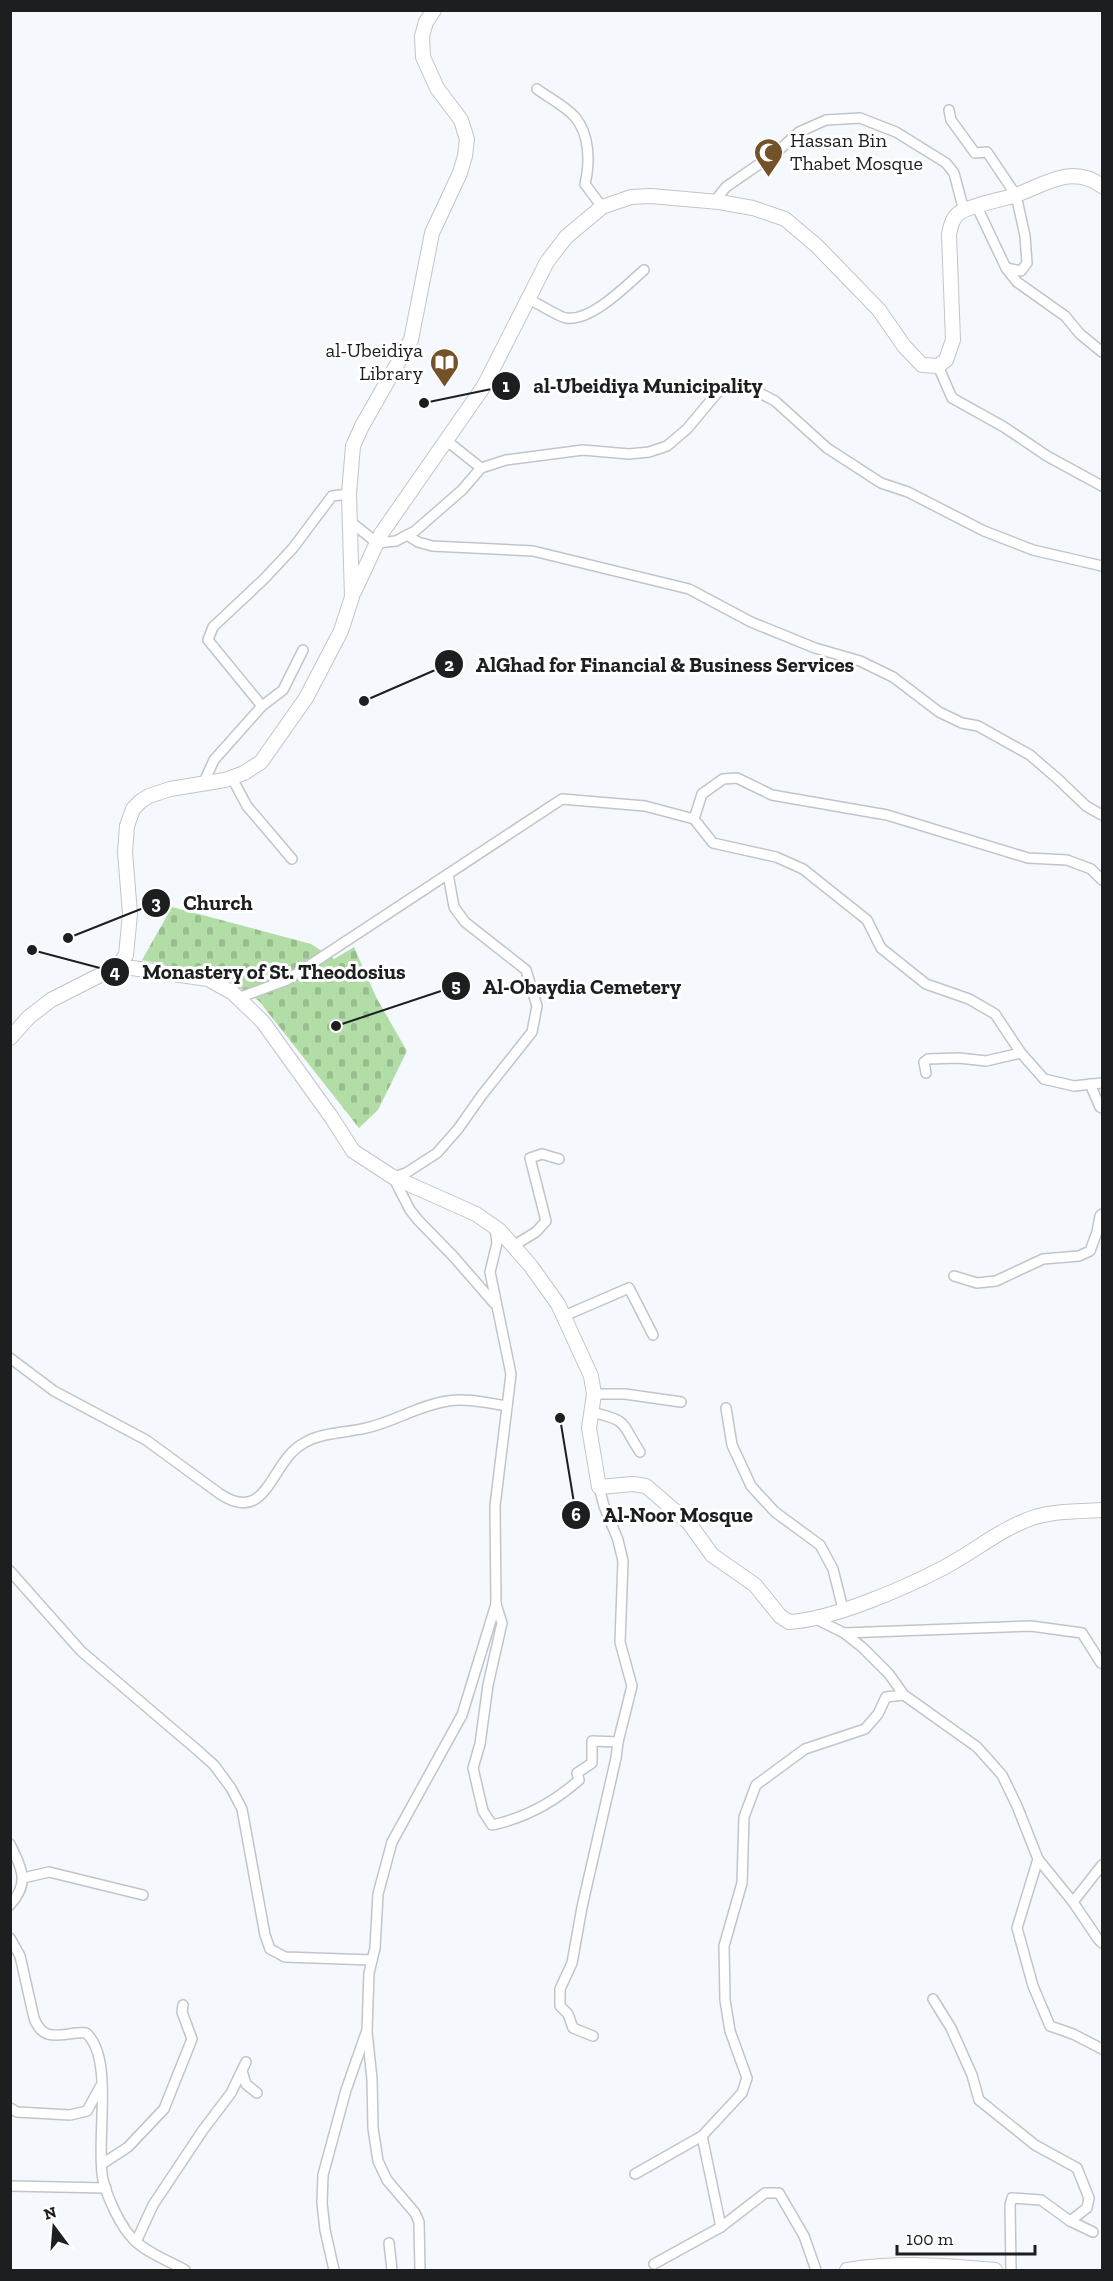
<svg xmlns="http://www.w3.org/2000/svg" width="1113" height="2281" font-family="'Zilla Slab',serif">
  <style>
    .cemetery { fill: url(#cemetery-stones) }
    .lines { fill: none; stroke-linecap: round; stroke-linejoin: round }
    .street-casing { stroke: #c1c5c9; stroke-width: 12 }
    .secondary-casing { stroke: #c1c5c9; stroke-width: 16 }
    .street { stroke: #fff; stroke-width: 9 }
    .secondary { stroke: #fff; stroke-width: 14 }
    .labels { text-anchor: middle; stroke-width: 6; stroke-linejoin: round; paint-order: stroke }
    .poi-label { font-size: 20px; fill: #1d1e20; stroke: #fff; text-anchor: start }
    .leader { fill: none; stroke: #1d1e20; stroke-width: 2 }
    .callout-dot { fill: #1d1e20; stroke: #fff; stroke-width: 2 }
    .mark-label { font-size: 18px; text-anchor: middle; font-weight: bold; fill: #fff }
    .callout-label { font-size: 21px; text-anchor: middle; font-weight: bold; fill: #1d1e20; stroke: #fff; stroke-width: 6; stroke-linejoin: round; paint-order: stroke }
  </style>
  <defs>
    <pattern id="cemetery-stones" width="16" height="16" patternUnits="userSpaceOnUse" patternTransform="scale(1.5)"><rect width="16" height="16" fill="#b3dda7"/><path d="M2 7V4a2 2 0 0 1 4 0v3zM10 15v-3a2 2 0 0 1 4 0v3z" fill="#9abd8f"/></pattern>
  </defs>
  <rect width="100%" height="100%" fill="#f5f9fd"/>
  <path class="cemetery" d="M172,907L311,944L334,959L354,947L377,999L407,1051L378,1110L359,1128L259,1001L225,978L142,960Z"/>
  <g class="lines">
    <defs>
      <g id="street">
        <path d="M537,89C549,98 565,106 575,117C590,135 590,163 585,184L602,207"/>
        <path d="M949,110L951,120L975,153L987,152L1016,195L1025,236L1027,263L1021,271L1006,268"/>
        <path d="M714,202L726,187L778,151L799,132L826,120L860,118L896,132L946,163L954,173L964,211"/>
        <path d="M977,207L1006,268L1017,282L1065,316L1080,334L1102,352"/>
        <path d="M528,299C536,302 559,317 566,318C591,322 627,285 644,270"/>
        <path d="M938,366L952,398L1004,427L1047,456L1102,486"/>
        <path d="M447,441L481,468"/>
        <path d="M351,522L377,543L396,541L415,531L462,490L481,468L506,460L583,450L629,454L649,452L667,446L687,429L717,393L726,387L738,385L754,390L775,401L827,448L881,483L908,492L984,531L1033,550L1102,566"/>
        <path d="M407,535L418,542L432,546L533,551L689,589L751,622L815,648L860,661L893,677L939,712L962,723L978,726L1030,755L1059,780L1086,806L1102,815"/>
        <path d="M303,650L283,690L262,706L208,640L213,627L264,579L293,548L332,496L349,494"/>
        <path d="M232,778L247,806L292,859"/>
        <path d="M203,784L214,760L262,706"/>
        <path d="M694,819L702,794L723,779L737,778L772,795L887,815L1028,858L1067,860L1091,869L1102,880"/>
        <path d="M448,874L454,907L465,922L526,970L537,1006L532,1032L482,1095L458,1129L437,1153L406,1173L393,1177L410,1210L418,1220L453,1256L494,1303"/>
        <path d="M238,998L287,980L562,799L645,806L694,819L713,843L776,857L803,869L867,920L881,948L926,984L969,999L995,1014L1021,1053L1044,1079L1074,1086L1102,1083"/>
        <path d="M926,1073L924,1062L928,1059L959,1058L986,1061L1021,1053"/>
        <path d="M1090,1084L1100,1107L1102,1108"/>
        <path d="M513,1246L536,1232L546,1221L530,1158L542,1154L559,1159"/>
        <path d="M954,1276L977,1283L996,1281L1043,1259L1079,1256L1090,1251L1097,1232L1100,1216L1102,1214"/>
        <path d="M564,1316L629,1288L653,1335"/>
        <path d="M10,1358L54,1391L146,1440L220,1494C268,1526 270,1461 304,1443C322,1432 346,1433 366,1428C394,1422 419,1405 448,1401C468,1398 487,1403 507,1406"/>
        <path d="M594,1394H625L681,1402"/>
        <path d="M726,1408L732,1445L751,1486L775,1512L820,1545L833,1569L843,1609"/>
        <path d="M591,1412C630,1421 620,1422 640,1452"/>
        <path d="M10,1571L81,1651L196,1749L214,1765L231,1788L242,1809L265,1935L270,1949L285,1957L372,1960"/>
        <path d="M496,1604L502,1623L488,1685L480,1744L473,1768L483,1811L492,1825C525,1818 553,1803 579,1780L577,1773L592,1763V1741L618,1742"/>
        <path d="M816,1619L844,1633L862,1647L889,1674L904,1695L977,1747L1002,1775L1017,1806L1038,1859L1017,1928L1033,1986L1050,2026L1073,2034L1102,2049"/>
        <path d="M844,1633L1031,1626L1082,1633L1101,1663"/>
        <path d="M10,1844C22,1869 30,1883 10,1905"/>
        <path d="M1038,1859L1073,1902L1098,1939L1102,1943"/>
        <path d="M23,1878L49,1872L143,1895"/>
        <path d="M1073,1902L1102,1865"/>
        <path d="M10,1938L20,1956L34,2018C44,2046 65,2031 86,2033C115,2058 95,2143 103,2180C108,2199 120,2226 134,2240C147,2253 169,2261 185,2270"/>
        <path d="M933,1999L951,2028L972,2075L979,2100L1035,2145L1077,2168L1089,2198L1087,2208L1070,2221"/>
        <path d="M367,2032L372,2079L373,2128L378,2161L387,2180L415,2213L419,2222L420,2270"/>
        <path d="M593,2036L573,2028L568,2014L560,2006V1989L572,1963L582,1907L616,1758L618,1742L632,1686L620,1642L623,1561L618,1540L604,1506L599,1487"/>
        <path d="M242,2071L246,2084L257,2093"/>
        <path d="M10,2108L17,2112L70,2115L87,2111L100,2087"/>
        <path d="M702,2136L721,2227"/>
        <path d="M102,2164L128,2147L164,2109L192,2039L182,2012L183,2005"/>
        <path d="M635,2174L702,2136L742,2093L747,2078L730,2031L725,2000L724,1946L742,1883L744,1817L756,1785L805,1749L865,1729L878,1714L886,1697L904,1695"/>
        <path d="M10,2186L106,2188"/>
        <path d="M136,2242L153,2205L203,2130L231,2093L246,2062"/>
        <path d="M389,2243L392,2270"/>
        <path d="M654,2264L721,2227L765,2193H779L804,2236L816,2270"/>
        <path d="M334,2270L325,2230L322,2203L323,2175L346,2090L367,2030L369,1973L375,1948L378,1894L392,1842L462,1715L496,1604L495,1506L511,1374L490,1272L497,1243L495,1228"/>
        <path d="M1011,2270L1010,2205L1012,2198L1041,2200L1070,2221L1093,2232"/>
      </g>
      <g id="secondary">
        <path d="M354,592L381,534L484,386L547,262L566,237L602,207L631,197L651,196L719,202L753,208L785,219L817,246L879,310L904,346L922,365L938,366L946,360L953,340L949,234C951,226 952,218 959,213C971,205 1001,200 1016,195C1046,184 1072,164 1102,186"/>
        <path d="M118,966L208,979L233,993L263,1022L332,1118L353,1151L393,1177L476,1214L499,1230L530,1265L558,1304L591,1376L594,1394L589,1428L599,1487L633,1484L646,1486L689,1523L712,1555L755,1585L780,1616L789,1622C831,1620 905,1588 943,1568C974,1552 1001,1528 1035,1517C1057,1511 1080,1511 1102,1510"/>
        <path d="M10,1038L29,1017L51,1000L118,966L126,955L130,914L125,852L127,826L133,809L141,801L149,796L170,789L225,780L244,773L261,762L306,698L341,631L352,597L349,494L353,446L362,426L411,340L432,233L460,173L465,156L467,139L461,120L437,88L423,57L422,36L426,22L434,10"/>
        <path d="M847,2270C896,2262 946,2265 995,2270"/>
      </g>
    </defs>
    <use href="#street" class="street-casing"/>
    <use href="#secondary" class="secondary-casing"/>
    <use href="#street" class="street"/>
    <use href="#secondary" class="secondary"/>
  </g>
  <defs>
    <symbol id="mosque-pin" viewBox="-11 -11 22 30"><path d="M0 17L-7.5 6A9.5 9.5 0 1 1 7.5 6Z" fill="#735129" stroke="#fff"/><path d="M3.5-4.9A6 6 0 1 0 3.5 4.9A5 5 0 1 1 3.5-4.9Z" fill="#fff"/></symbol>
    <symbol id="library-pin" viewBox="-11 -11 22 30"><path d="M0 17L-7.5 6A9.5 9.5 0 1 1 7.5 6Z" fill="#735129" stroke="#fff"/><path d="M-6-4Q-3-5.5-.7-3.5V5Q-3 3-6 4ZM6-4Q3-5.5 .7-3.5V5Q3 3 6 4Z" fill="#fff"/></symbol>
  </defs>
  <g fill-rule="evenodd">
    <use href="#mosque-pin" x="752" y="136" width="33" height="45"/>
    <use href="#library-pin" x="428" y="346" width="33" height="45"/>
  </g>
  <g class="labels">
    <g class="poi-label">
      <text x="790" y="147">Hassan Bin<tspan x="790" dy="23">Thabet Mosque</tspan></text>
      <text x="423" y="357" text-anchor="end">al-Ubeidiya<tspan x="423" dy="23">Library</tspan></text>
    </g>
  </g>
  <path class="leader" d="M424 403L506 386M364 701L449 664M68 938L156 903M32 950L115 972M336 1026L456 986M560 1418L576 1515"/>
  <g class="callout-dot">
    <circle cx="424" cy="403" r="6"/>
    <circle cx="364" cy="701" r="6"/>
    <circle cx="68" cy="938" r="6"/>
    <circle cx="32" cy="950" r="6"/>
    <circle cx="336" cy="1026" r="6"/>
    <circle cx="560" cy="1418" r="6"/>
    <circle cx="506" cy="386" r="15"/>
    <circle cx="449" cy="664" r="15"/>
    <circle cx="156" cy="903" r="15"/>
    <circle cx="115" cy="972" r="15"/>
    <circle cx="456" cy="986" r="15"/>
    <circle cx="576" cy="1515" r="15"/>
  </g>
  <g class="mark-label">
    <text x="506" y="392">1</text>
    <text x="449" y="671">2</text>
    <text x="156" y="909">3</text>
    <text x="115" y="978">4</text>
    <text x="456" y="992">5</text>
    <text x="576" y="1521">6</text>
  </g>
  <g class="callout-label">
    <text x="648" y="393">al-Ubeidiya Municipality</text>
    <text x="665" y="672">AlGhad for Financial &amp; Business Services</text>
    <text x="218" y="910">Church</text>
    <text x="274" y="979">Monastery of St. Theodosius</text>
    <text x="582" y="994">Al-Obaydia Cemetery</text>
    <text x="678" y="1522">Al-Noor Mosque</text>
  </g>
  <rect width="1113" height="2281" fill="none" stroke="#1d1e20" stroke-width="24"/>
  <g transform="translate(54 2227) rotate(344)" stroke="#ffffff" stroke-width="4.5" paint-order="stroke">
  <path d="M0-4.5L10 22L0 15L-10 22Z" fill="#1d1e20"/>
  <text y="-9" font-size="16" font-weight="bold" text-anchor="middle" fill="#1d1e20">N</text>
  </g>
  <path d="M897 2245v9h138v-9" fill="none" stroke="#1d1e20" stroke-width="3"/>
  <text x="906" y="2245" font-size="18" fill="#1d1e20" stroke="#ffffff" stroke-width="4.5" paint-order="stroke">100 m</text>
</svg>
